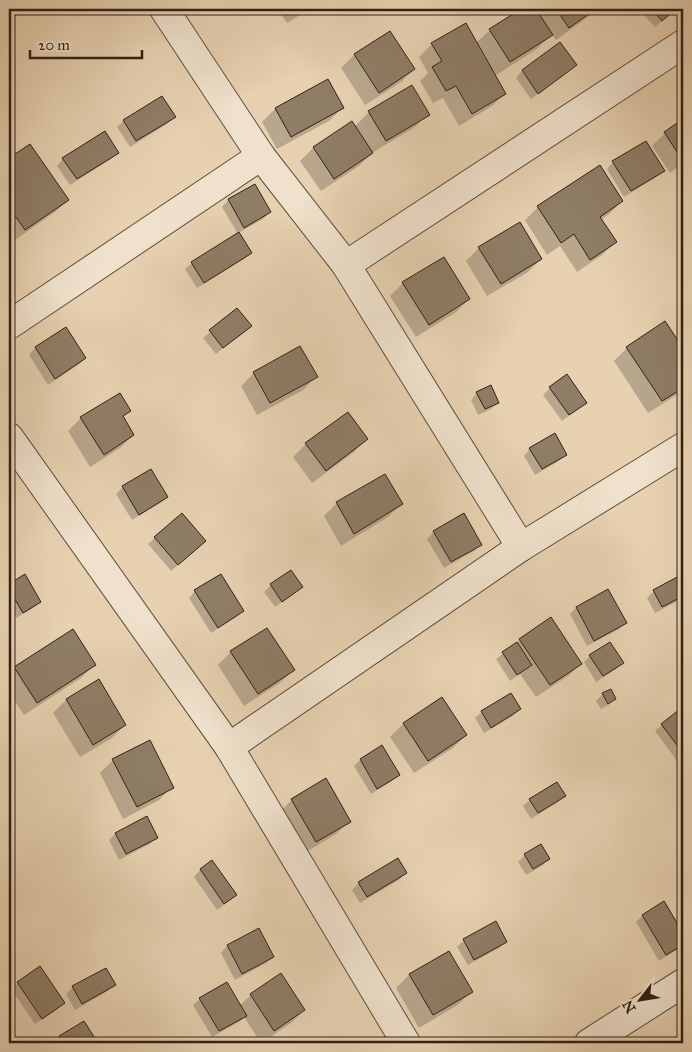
<svg xmlns="http://www.w3.org/2000/svg" width="692" height="1052" font-family="'IM FELL Great Primer',serif">
  <style>
    .shadow { fill: #0003 }
    .building { fill: #8f7d66; stroke: #302215 }
    .lines { fill: none; stroke-linecap: round; stroke-linejoin: round }
    .minor-casing { stroke: #5e4e3c; stroke-width: 30 }
    .minor { stroke: #efe1cc; stroke-width: 28 }
  </style>
  <rect width="100%" height="100%" fill="#e7d1b1"/>
  <filter id="stains"><feTurbulence type="fractalNoise" baseFrequency=".004" numOctaves="4"/><feColorMatrix values="0 0 0 0 .2 0 0 0 0 .09 0 0 0 0 .02 0 0 0 .5 -.17"/></filter>
  <radialGradient id="worn" r=".72"><stop offset=".6" stop-color="#630" stop-opacity="0"/><stop offset="1" stop-color="#630" stop-opacity=".3"/></radialGradient>
  <g class="shadow">
    <path d="M9,9H25L15,18L9,22Z"/>
    <path d="M278,9H309L287,23Z"/>
    <path d="M524,9H596L589,16L556,40L552,34L538,48L495,76L505,93L492,106L459,126L443,98L433,103L420,81L428,73L419,57L432,44L476,43L490,30Z"/>
    <path d="M646,9H675L655,27L642,13Z"/>
    <path d="M389,32L414,69L401,82L365,105L341,68L354,55Z"/>
    <path d="M560,43L576,64L569,71L531,99L516,78L522,71Z"/>
    <path d="M328,81L342,108L329,121L277,149L262,122L275,109Z"/>
    <path d="M412,87L428,114L415,127L372,153L359,166L321,191L300,161L313,148L352,123L354,127L369,112Z"/>
    <path d="M174,117L167,124L130,147L117,127L124,121Z"/>
    <path d="M683,121V163L670,173L652,146L665,133Z"/>
    <path d="M29,145L68,200L55,212L12,242L9,238V160Z"/>
    <path d="M118,152L111,159L70,185L57,166L63,159Z"/>
    <path d="M613,162L663,171L656,177L624,197L607,169Z"/>
    <path d="M254,185L270,212L263,219L238,233L250,253L244,259L197,288L185,269L192,263L238,234L222,207L228,200Z"/>
    <path d="M622,201L609,214L601,220L615,242L602,255L577,272L560,246L547,255L525,220L538,207Z"/>
    <path d="M479,248L541,259L528,272L487,296L466,261Z"/>
    <path d="M403,283L469,299L456,312L416,337L390,296Z"/>
    <path d="M237,309L243,332L216,354L203,338Z"/>
    <path d="M683,317V335L676,324Z"/>
    <path d="M665,322L683,350V391L648,413L614,361L627,348Z"/>
    <path d="M66,329L85,358L78,365L48,385L29,355L35,348Z"/>
    <path d="M254,373L316,377L303,390L257,415L241,386Z"/>
    <path d="M566,376L585,403L578,409L562,421L543,395L550,388Z"/>
    <path d="M477,393L498,402L491,409L478,415L471,400Z"/>
    <path d="M683,409V420L679,414Z"/>
    <path d="M129,410L122,417L133,435L120,448L90,467L68,431L81,418Z"/>
    <path d="M367,439L354,452L312,483L293,457L306,444Z"/>
    <path d="M530,449L565,455L559,461L535,475L524,456Z"/>
    <path d="M151,470L167,497L160,503L132,520L116,494L123,487Z"/>
    <path d="M384,475L401,504L388,517L341,546L324,516L337,503Z"/>
    <path d="M181,515L198,548L171,571L148,544Z"/>
    <path d="M434,532L481,544L474,551L444,568L427,539Z"/>
    <path d="M291,572L301,587L295,593L275,607L264,592L271,585Z"/>
    <path d="M24,576L40,602L33,608L16,618L9,606V585Z"/>
    <path d="M679,578L683,586V597L680,600L655,613L647,598L654,591Z"/>
    <path d="M195,591L242,611L236,617L211,633L189,598Z"/>
    <path d="M607,591L625,623L619,629L587,646L570,614L576,608Z"/>
    <path d="M551,619L581,663L568,676L536,697L520,674L510,681L496,659L520,640Z"/>
    <path d="M72,631L94,665L81,678L24,715L9,692V674L15,668Z"/>
    <path d="M231,652L293,670L280,683L244,706L218,665Z"/>
    <path d="M590,656L622,663L616,669L596,682L584,662Z"/>
    <path d="M98,681L125,725L112,738L80,757L53,713L66,700Z"/>
    <path d="M603,694L615,698L608,705L601,709L596,701Z"/>
    <path d="M442,699L466,735L453,748L414,773L390,737L403,724Z"/>
    <path d="M520,709L513,716L484,733L475,718L482,712Z"/>
    <path d="M679,711L683,716V769L655,731Z"/>
    <path d="M149,742L172,787L159,800L123,819L100,773L113,760Z"/>
    <path d="M382,746L399,775L392,781L371,794L354,766L360,760Z"/>
    <path d="M564,796L558,802L531,819L523,806L530,800Z"/>
    <path d="M292,800L349,821L336,834L303,854L278,813Z"/>
    <path d="M115,834L157,837L150,844L119,860L109,840Z"/>
    <path d="M525,855L549,859L542,866L526,875L518,862Z"/>
    <path d="M212,862L235,895L229,901L217,910L194,877L200,870Z"/>
    <path d="M406,873L399,880L360,903L352,890L359,883Z"/>
    <path d="M664,903L683,936V945L680,948L659,961L636,922L642,916Z"/>
    <path d="M258,930L273,957L266,963L235,980L221,953L227,946Z"/>
    <path d="M464,940L505,941L499,948L468,965L457,947Z"/>
    <path d="M449,952L472,991L459,1004L419,1028L396,988L409,975Z"/>
    <path d="M18,983L63,1003L57,1010L35,1024L11,989Z"/>
    <path d="M114,985L108,991L75,1010L66,994L73,987Z"/>
    <path d="M251,995L304,1010L291,1023L261,1043L244,1017L239,1022L212,1037L193,1005L200,999L239,1006Z"/>
    <path d="M84,1022L97,1043H54L60,1037Z"/>
  </g>
  <g class="building">
    <path d="M9,9H24L9,18Z"/>
    <path d="M521,9H536L553,35L510,62L489,29Z"/>
    <path d="M556,9H596L569,28Z"/>
    <path d="M651,9H676L662,21Z"/>
    <path d="M466,23L506,94L472,114L456,86L446,91L432,67L442,61L431,43Z"/>
    <path d="M390,31L415,69L379,93L354,54Z"/>
    <path d="M560,42L577,65L538,94L522,70Z"/>
    <path d="M328,79L344,108L291,137L275,108Z"/>
    <path d="M412,85L430,115L386,141L368,111Z"/>
    <path d="M162,96L176,117L136,141L123,120Z"/>
    <path d="M683,119V161L664,132Z"/>
    <path d="M352,121L373,153L334,179L313,147Z"/>
    <path d="M105,131L119,153L77,179L62,158Z"/>
    <path d="M646,141L665,171L631,191L612,161Z"/>
    <path d="M30,144L69,200L25,230L9,207V158Z"/>
    <path d="M600,165L623,201L600,217L617,242L590,260L574,234L561,243L537,206Z"/>
    <path d="M255,184L271,212L244,228L228,199Z"/>
    <path d="M520,222L542,259L501,284L478,247Z"/>
    <path d="M239,232L252,253L204,283L191,262Z"/>
    <path d="M444,257L470,299L429,325L402,282Z"/>
    <path d="M237,308L252,326L223,348L209,330Z"/>
    <path d="M665,321L683,348V388L662,401L626,347Z"/>
    <path d="M66,327L86,358L55,379L35,347Z"/>
    <path d="M300,346L318,377L270,403L253,372Z"/>
    <path d="M567,374L587,403L569,415L549,387Z"/>
    <path d="M491,385L499,403L485,409L476,392Z"/>
    <path d="M120,393L131,411L123,416L134,435L104,455L80,417Z"/>
    <path d="M348,412L368,439L326,471L305,443Z"/>
    <path d="M555,433L567,455L542,469L529,448Z"/>
    <path d="M151,469L168,497L139,515L122,486Z"/>
    <path d="M385,474L403,504L354,534L336,502Z"/>
    <path d="M182,513L206,541L178,565L154,537Z"/>
    <path d="M464,513L482,545L451,562L433,531Z"/>
    <path d="M291,570L303,587L282,602L270,584Z"/>
    <path d="M25,574L41,602L23,613L9,589V584Z"/>
    <path d="M221,574L244,611L218,628L194,590Z"/>
    <path d="M679,576L683,583V596L662,607L653,590Z"/>
    <path d="M608,589L627,623L594,641L576,607Z"/>
    <path d="M551,617L582,664L550,685L519,639Z"/>
    <path d="M267,628L295,670L258,694L230,651Z"/>
    <path d="M73,629L96,665L37,703L14,667Z"/>
    <path d="M517,642L532,665L517,675L502,652Z"/>
    <path d="M610,642L624,663L603,676L589,655Z"/>
    <path d="M99,679L126,725L93,745L66,699Z"/>
    <path d="M611,689L616,699L608,704L602,693Z"/>
    <path d="M511,693L521,709L491,728L481,711Z"/>
    <path d="M442,697L467,735L428,761L403,723Z"/>
    <path d="M680,709L683,714V753L661,724Z"/>
    <path d="M150,740L174,788L137,807L112,759Z"/>
    <path d="M382,745L400,775L377,789L360,759Z"/>
    <path d="M326,778L351,822L316,842L291,799Z"/>
    <path d="M557,782L566,796L538,813L529,799Z"/>
    <path d="M147,816L158,838L126,854L115,833Z"/>
    <path d="M541,844L550,859L533,869L524,854Z"/>
    <path d="M398,858L407,873L367,897L358,882Z"/>
    <path d="M212,860L237,895L224,904L200,869Z"/>
    <path d="M664,901L683,933V945L666,955L642,915Z"/>
    <path d="M496,921L507,942L474,960L463,939Z"/>
    <path d="M259,928L274,957L242,974L227,945Z"/>
    <path d="M449,951L473,992L433,1015L409,974Z"/>
    <path d="M40,966L65,1003L42,1019L17,982Z"/>
    <path d="M106,968L116,985L82,1004L72,986Z"/>
    <path d="M281,973L305,1010L274,1031L250,994Z"/>
    <path d="M227,982L247,1016L219,1031L199,998Z"/>
    <path d="M84,1021L98,1043H64L59,1036Z"/>
  </g>
  <g class="lines">
    <defs>
      <g id="minor">
        <path d="M164,9L261,156L346,265L521,547"/>
        <path d="M346,265L683,44"/>
        <path d="M9,325L261,156"/>
        <path d="M9,437L229,747"/>
        <path d="M406,1043L229,747L521,547L683,447"/>
        <path d="M589,1043L683,983"/>
      </g>
    </defs>
    <use href="#minor" class="minor-casing"/>
    <use href="#minor" class="minor"/>
  </g>
  <rect width="692" height="1052" fill="none" stroke="#e7d1b1" stroke-width="30"/>
  <rect x="10" y="10" width="672" height="1032" fill="none" stroke="#302215" stroke-width="2.5"/>
  <rect x="15" y="15" width="662" height="1022" fill="none" stroke="#302215"/>
  <g transform="translate(640 1000) rotate(239)" stroke="#efe1cc" stroke-width="4" paint-order="stroke">
  <path d="M0-4L9 19L0 12L-9 19Z" fill="#302215"/>
  <text y="-8" font-size="14" font-weight="bold" text-anchor="middle" fill="#302215">N</text>
  </g>
  <path d="M30 50v8h112v-8" fill="none" stroke="#302215" stroke-width="2.5"/>
  <text x="38" y="50" font-size="15" fill="#302215" stroke="#efe1cc" stroke-width="4" paint-order="stroke">20 m</text>
  <rect width="100%" height="100%" filter="url(#stains)"/>
  <rect width="100%" height="100%" fill="url(#worn)"/>
</svg>
